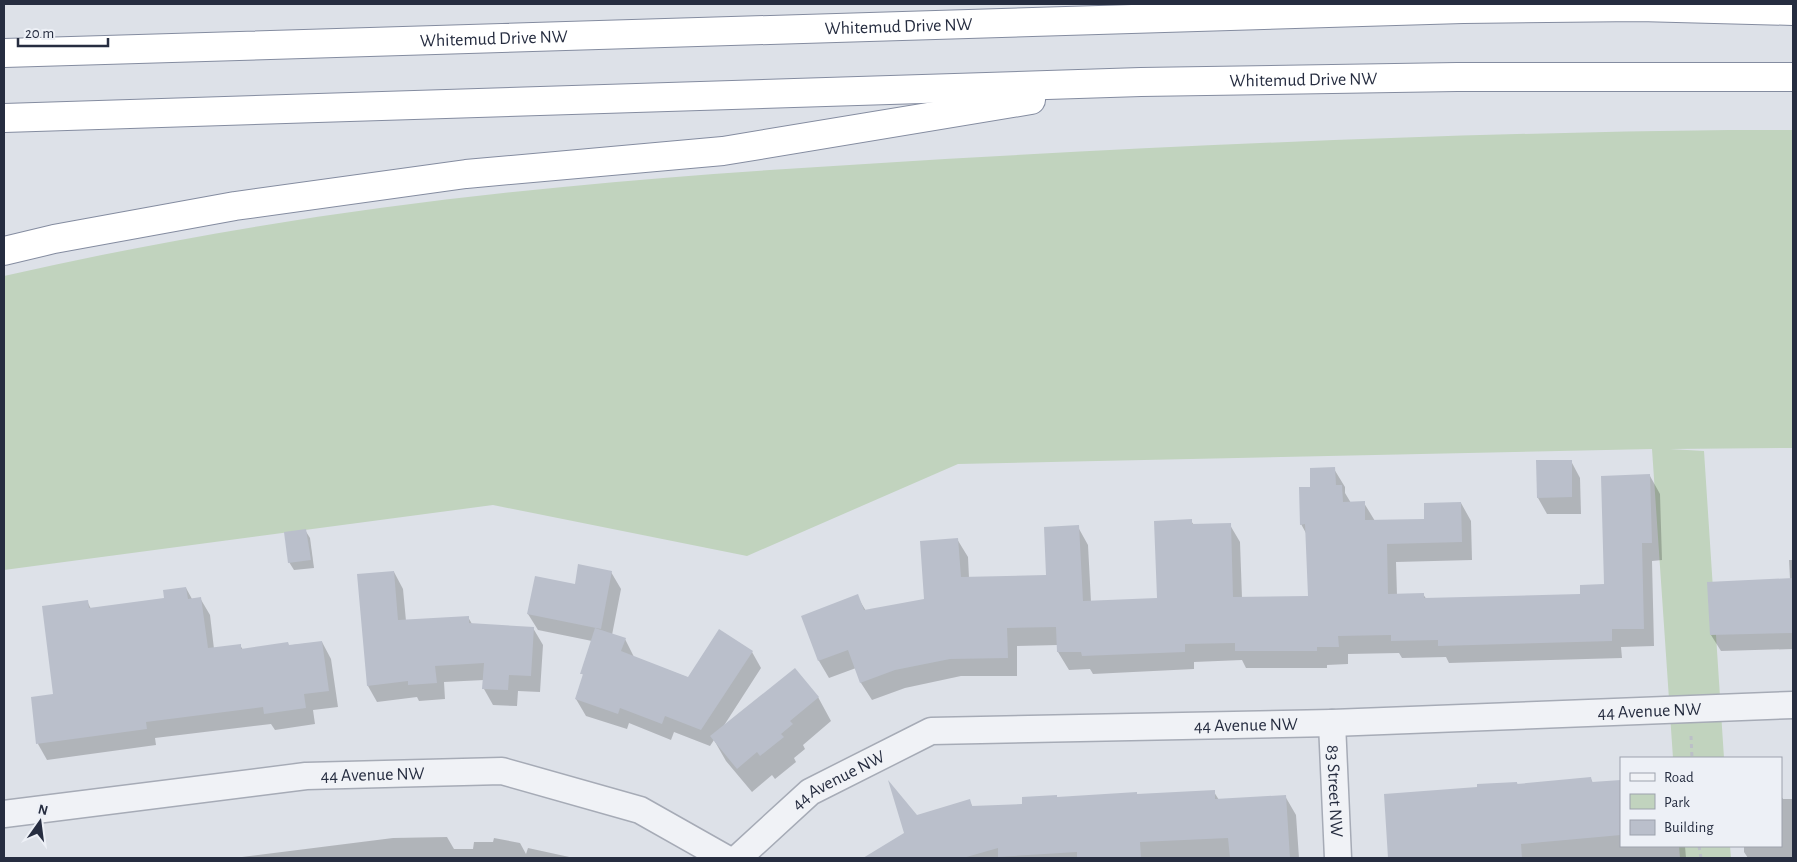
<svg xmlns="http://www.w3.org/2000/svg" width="1797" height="862" font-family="'Alegreya Sans',sans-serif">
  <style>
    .green { fill: #c1d3be }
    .shadow { fill: #0003 }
    .building { fill: #babfcb }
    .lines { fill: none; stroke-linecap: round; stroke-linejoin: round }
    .street-casing { stroke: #a6abb6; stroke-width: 29 }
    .highway-casing { stroke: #848ca0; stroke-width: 30 }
    .path { stroke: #bbbfc7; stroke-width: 3; stroke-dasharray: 4 4; stroke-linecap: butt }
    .street { stroke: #f0f2f6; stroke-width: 26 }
    .highway { stroke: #fff; stroke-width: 28 }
    .labels { text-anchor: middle; stroke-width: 4.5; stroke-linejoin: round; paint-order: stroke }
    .street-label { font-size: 18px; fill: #262d40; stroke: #edf0f6 }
  </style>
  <rect width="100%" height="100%" fill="#dde1e8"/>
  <g class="green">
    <path d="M1728,130H1793V448L1670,449L1704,451L1724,758H1673L1652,449L958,464L747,556L493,505L4,570V276C188,234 375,205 563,187C690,174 817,167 945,159C1206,144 1467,133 1728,130Z"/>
    <path d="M1679,846H1730L1731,858H1680Z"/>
  </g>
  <g class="shadow">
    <path d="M1571,461L1580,478L1581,514H1547L1538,498Z"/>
    <path d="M1334,469L1345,487V493L1351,503H1364L1375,521L1426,520L1461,503L1471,521L1472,560L1396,562L1397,595L1423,594L1427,600L1582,595L1606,585L1650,476L1660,494L1662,560L1652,561L1654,646L1621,647L1622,658L1449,663L1446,657L1402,658L1399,653L1348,654V664L1327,665V668H1246L1242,660L1194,662V669L1093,674L1090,669L1069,670L1058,652V645L1017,646V676H961L905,688L872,700L861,683L856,668L829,678L819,661L803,617L857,596L866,611L925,600L957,539L968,557L969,578L1048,576L1078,527L1088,545L1091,602L1158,599L1191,521L1194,525H1230L1240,542L1242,598L1310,597L1307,535L1301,524L1312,488Z"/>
    <path d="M305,530L310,538L314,568L294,570L289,562Z"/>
    <path d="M1789,560H1793V649L1721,651L1711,635L1790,579Z"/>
    <path d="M394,572L403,589L406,621L468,617L472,624L533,628L543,645L540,692L518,691L517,706L493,705L484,689V680L444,682L445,699L419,701L417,697L377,702L368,686Z"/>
    <path d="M611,572L621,589L612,635L625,639L634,657L689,678L752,652L761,668L723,727L818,697L831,721L803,745L805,749L794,758L796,762L775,779L772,775L752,792L726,761L714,740L710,746L674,732L671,740L629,723L627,729L586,716L576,699L584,677L582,673L592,641L538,630L528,614L576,585Z"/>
    <path d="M186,588L192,599L200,598L210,615L214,649L240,645L243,650L322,642L331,659L338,707L313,710L315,724L275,730L271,724L155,738L156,745L47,760L38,744L87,601L91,609L165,599Z"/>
    <path d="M1591,779L1593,783L1621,781V846H1685L1686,858H1389L1385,796L1479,789L1517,783L1518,785Z"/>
    <path d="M1214,792L1219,800L1285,796L1296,815L1299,858H866L905,834L917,817L969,801L973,807L1023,805L1057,798Z"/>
    <path d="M1781,796L1783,799H1793V858H1748L1744,852V846H1781Z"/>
    <path d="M447,837L454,849H473L474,842H493L494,838L520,843L526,854L528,848L574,858H234L393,838Z"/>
  </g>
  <g class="building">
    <path d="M1536,460H1572V497L1537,498Z"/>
    <path d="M1335,467L1336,485H1342L1343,502L1365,501V520L1424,519V503L1461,502L1462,542L1387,544L1388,594L1424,593V598L1580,594V585L1604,584L1601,476L1650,474L1652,543H1642L1644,629H1612V641L1438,646V640L1391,641V635L1338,636L1339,647H1317V651H1235V643L1185,644V652L1082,656L1081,652H1057L1056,627L1007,628L1008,658L950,659L895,670L860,683L848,650L818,661L801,616L858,594L864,610L924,599L920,541L958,538L961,577L1046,575L1044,527L1079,525L1083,601L1157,598L1154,521L1192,519V524L1231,523L1233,597L1308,596L1305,524L1300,525L1299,487H1310V468Z"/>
    <path d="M306,529L311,560L288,563L284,532Z"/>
    <path d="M578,564L612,571L601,629L527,614L535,576L575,584Z"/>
    <path d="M394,571L398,620L469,616V623L534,627L531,676L509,675L508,690L482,689L484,663L435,666L437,683L408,685V681L367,686L357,574Z"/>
    <path d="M1793,578V633L1710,635L1707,582Z"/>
    <path d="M186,587L188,599L201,597L208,648L241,644V649L288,642L289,645L322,641L329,691L304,694L306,708L264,714L263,707L146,722L147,729L36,744L31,697L53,694L42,606L88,600L89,608L164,598L163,590Z"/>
    <path d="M595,628L626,638L621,651L688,677L719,629L753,651L701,730L665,716L662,724L620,708L618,714L575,699L583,674H580Z"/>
    <path d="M795,668L819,697L790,721L793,724L781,734L784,737L760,756L757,752L737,769L710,736Z"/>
    <path d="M1591,777L1592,782L1621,780V835L1521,844L1522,858H1388L1384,794L1477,787V784L1517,782V784Z"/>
    <path d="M888,780L917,815L970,799L972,806L1022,804V797L1057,795V797L1137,792V794L1215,790V799L1286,795L1290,858H1230L1228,838L1140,842L1141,858H1077V852L998,857V848L963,858H863L904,833Z"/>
  </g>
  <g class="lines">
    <defs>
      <g id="street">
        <path id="s1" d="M1332,723L1338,858"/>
        <path id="s2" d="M4,814L306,776L502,771L640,810L725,858"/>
        <path id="s3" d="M738,858L810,792L931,731L1332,723L1793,705"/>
      </g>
      <g id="highway">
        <path id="s4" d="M4,53L1463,9L1639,7L1793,11"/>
        <path id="s5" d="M4,118L1141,82L1457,77H1793"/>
        <path d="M4,251L54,239L235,206L466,174L723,151L1031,100"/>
      </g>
    </defs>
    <use href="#street" class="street-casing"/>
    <use href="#highway" class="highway-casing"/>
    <g class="path">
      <path d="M1691,736L1692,758"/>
      <path d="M1699,846L1701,858"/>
    </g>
    <use href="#street" class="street"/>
    <use href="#highway" class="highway"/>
  </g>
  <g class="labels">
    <g class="street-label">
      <text dy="6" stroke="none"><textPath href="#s4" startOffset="895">Whitemud Drive NW</textPath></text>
      <text dy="6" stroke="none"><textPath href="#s4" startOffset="490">Whitemud Drive NW</textPath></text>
      <text dy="6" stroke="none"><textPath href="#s5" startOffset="1300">Whitemud Drive NW</textPath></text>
      <text dy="6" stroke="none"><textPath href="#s3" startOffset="952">44 Avenue NW</textPath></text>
      <text dy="6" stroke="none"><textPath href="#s3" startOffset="548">44 Avenue NW</textPath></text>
      <text dy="6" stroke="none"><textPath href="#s2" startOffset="371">44 Avenue NW</textPath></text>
      <text dy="6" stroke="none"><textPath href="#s3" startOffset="128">44 Avenue NW</textPath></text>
      <text dy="6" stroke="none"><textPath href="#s1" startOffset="68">83 Street NW</textPath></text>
    </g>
  </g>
  <rect width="1797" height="862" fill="none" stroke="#262d40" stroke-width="10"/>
  <rect x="1620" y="757" width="162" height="90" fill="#edf0f6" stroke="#9da2ad"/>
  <rect x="1630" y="773" width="25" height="8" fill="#f0f2f6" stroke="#9da2ad"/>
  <text x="1664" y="782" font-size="15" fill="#262d40">Road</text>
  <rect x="1630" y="794" width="25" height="15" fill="#c1d3be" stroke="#9da2ad"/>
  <text x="1664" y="807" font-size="15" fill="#262d40">Park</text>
  <rect x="1630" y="820" width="25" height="15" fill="#babfcb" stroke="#9da2ad"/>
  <text x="1664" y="832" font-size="15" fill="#262d40">Building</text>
  <g transform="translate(40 822) rotate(14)" stroke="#edf0f6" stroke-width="4" paint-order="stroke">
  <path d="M0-4L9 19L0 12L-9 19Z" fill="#262d40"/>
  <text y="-8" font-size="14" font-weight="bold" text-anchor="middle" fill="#262d40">N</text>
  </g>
  <path d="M18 38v8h90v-8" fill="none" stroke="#262d40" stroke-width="2.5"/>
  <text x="25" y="38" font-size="15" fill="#262d40" stroke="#edf0f6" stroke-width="4" paint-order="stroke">20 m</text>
</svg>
